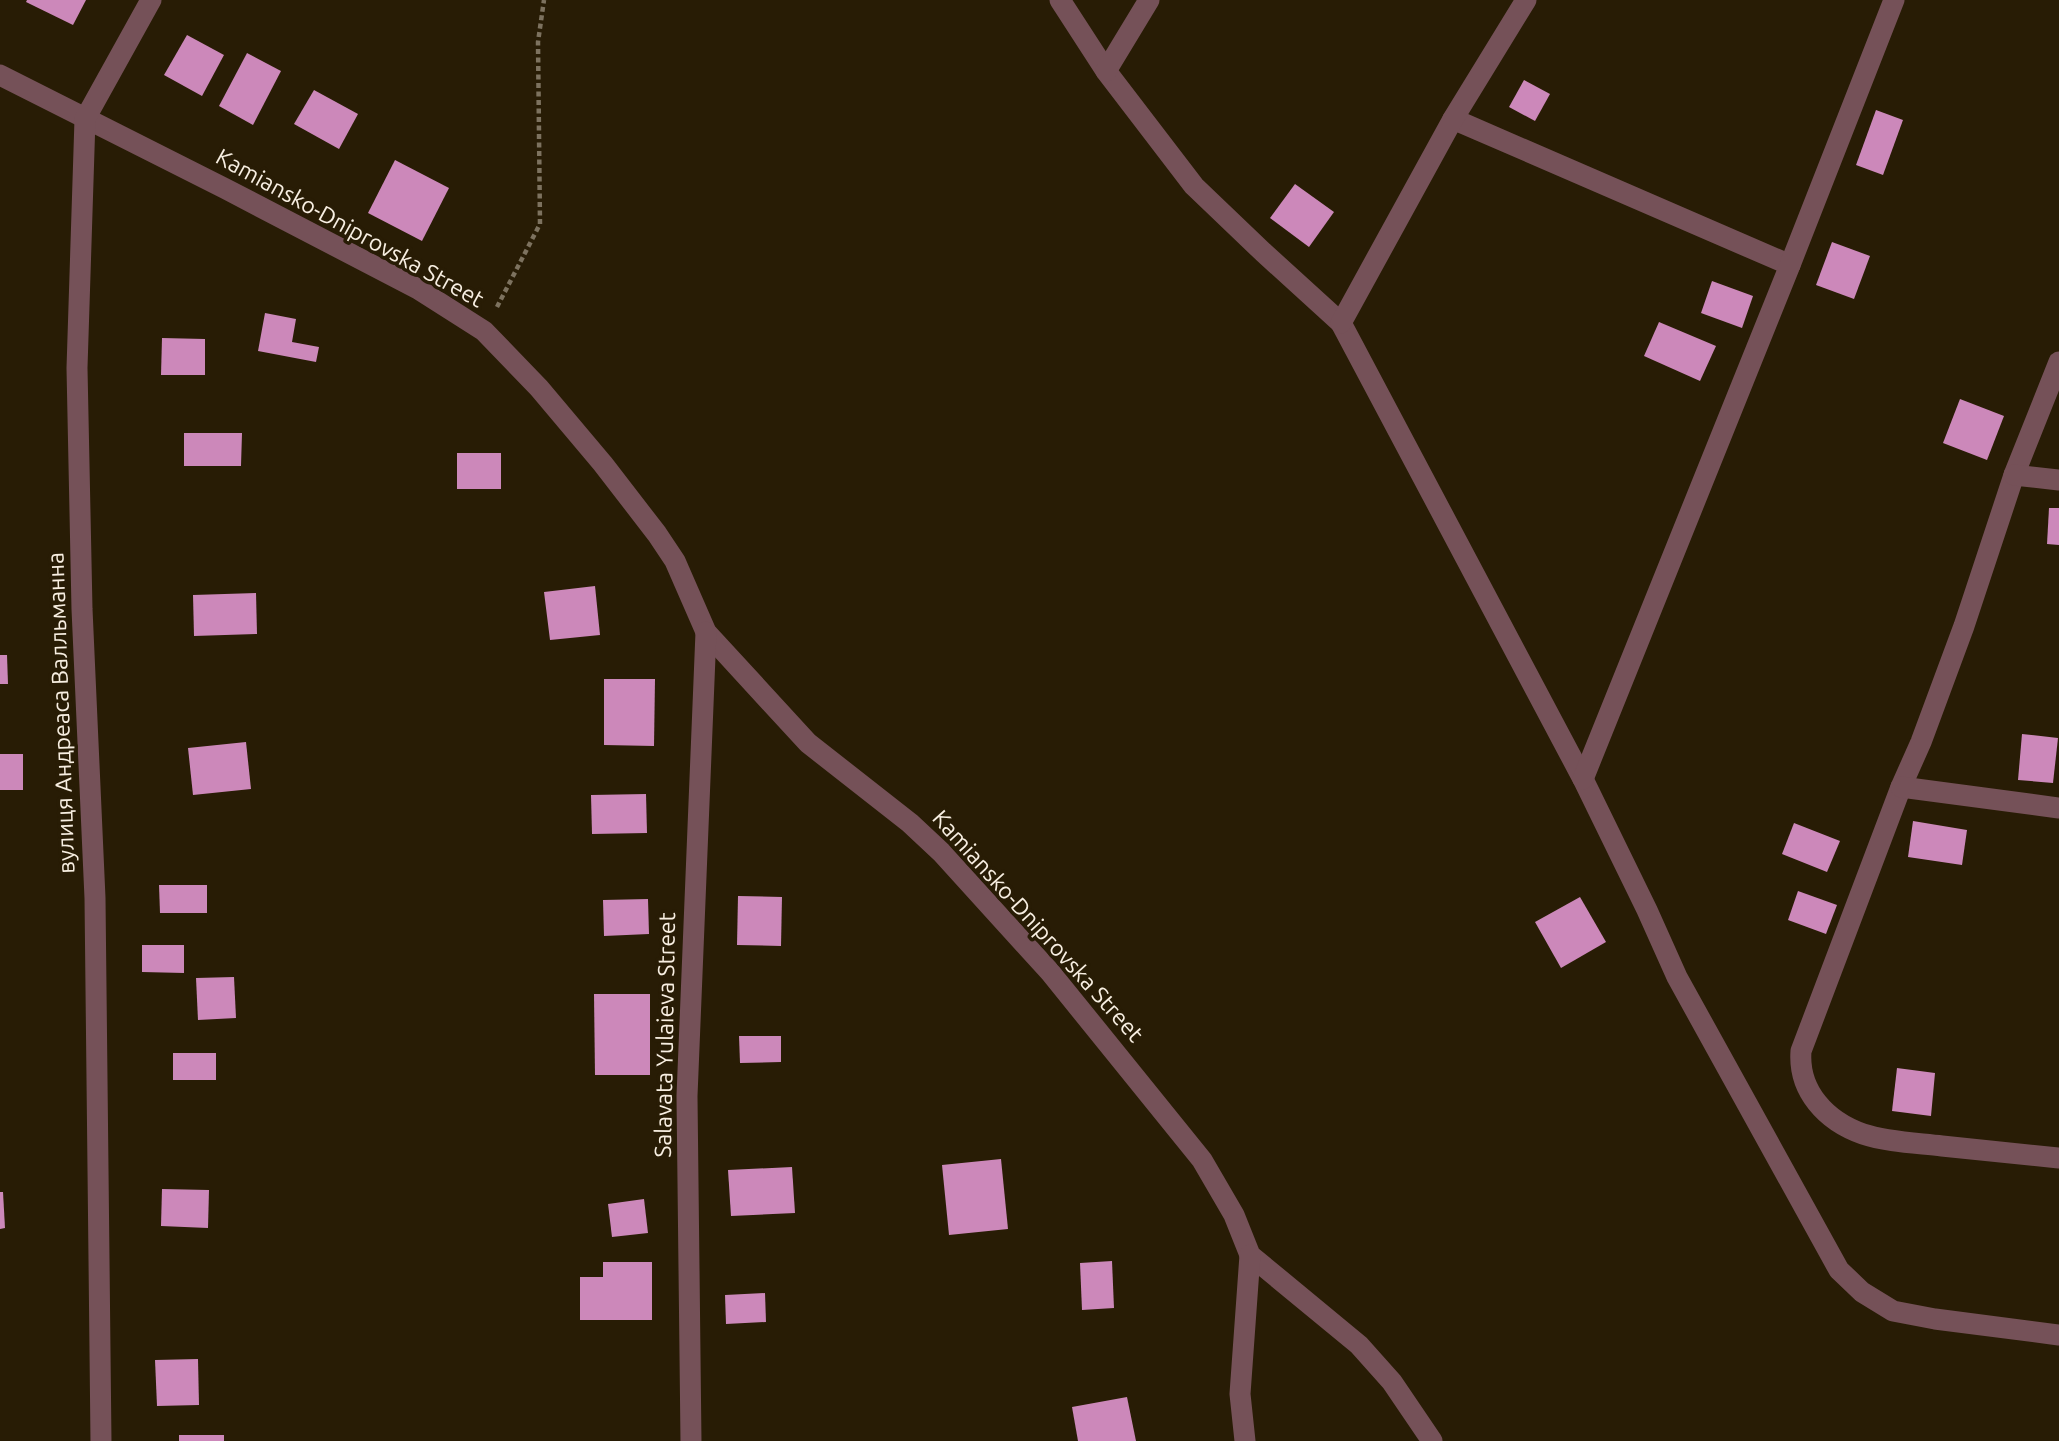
<svg xmlns="http://www.w3.org/2000/svg" width="2059" height="1441" font-family="Ubuntu,sans-serif">
  <style>
    .building { fill: #cc88ba }
    .lines { fill: none; stroke-linecap: round; stroke-linejoin: round }
    .path { stroke: #7d725f; stroke-width: 4.5; stroke-dasharray: 5 3.5; stroke-linecap: butt }
    .street { stroke: #755158; stroke-width: 21 }
    .labels { text-anchor: middle; stroke-width: 7; stroke-linejoin: round; paint-order: stroke }
    .street-label { font-size: 23px; fill: #f8efe2; stroke: #281c05 }
  </style>
  <rect width="100%" height="100%" fill="#281c05"/>
  <g class="building">
    <path d="M27,0H86L73,25L26,2Z"/>
    <path d="M187,35L224,55L202,96L164,75Z"/>
    <path d="M247,53L281,71L253,125L219,106Z"/>
    <path d="M1524,80L1550,94L1535,121L1509,107Z"/>
    <path d="M314,90L358,114L339,149L294,124Z"/>
    <path d="M1876,110L1903,120L1883,175L1856,165Z"/>
    <path d="M395,160L449,188L422,241L368,213Z"/>
    <path d="M1295,184L1334,212L1309,247L1270,218Z"/>
    <path d="M1832,242L1870,256L1854,299L1816,285Z"/>
    <path d="M1712,281L1753,296L1742,328L1701,313Z"/>
    <path d="M265,313L296,319L292,342L319,347L316,362L258,351Z"/>
    <path d="M1659,322L1716,346L1700,381L1644,356Z"/>
    <path d="M162,338L205,339V375H161Z"/>
    <path d="M1960,399L2004,416L1987,460L1943,443Z"/>
    <path d="M184,433H242L241,466H184Z"/>
    <rect x="457" y="453" width="44" height="36"/>
    <path d="M2049,508H2059V545L2047,544Z"/>
    <path d="M595,586L600,635L550,640L544,592Z"/>
    <path d="M256,593L257,634L194,636L193,595Z"/>
    <path d="M0,655H7L8,684H0Z"/>
    <path d="M604,679H655L654,746L604,745Z"/>
    <path d="M2022,734L2058,738L2053,783L2018,780Z"/>
    <path d="M246,742L251,789L193,795L188,748Z"/>
    <rect x="0" y="754" width="23" height="36"/>
    <path d="M646,794L647,833L592,834L591,795Z"/>
    <path d="M1913,821L1967,830L1962,865L1908,857Z"/>
    <path d="M1794,823L1840,841L1827,872L1782,854Z"/>
    <path d="M159,885H207V913H160Z"/>
    <path d="M1798,891L1837,905L1826,934L1788,920Z"/>
    <path d="M738,896L782,897L781,946L737,945Z"/>
    <path d="M1580,897L1606,942L1561,968L1535,922Z"/>
    <path d="M648,899L649,934L604,936L603,900Z"/>
    <path d="M142,945H184V973L142,972Z"/>
    <path d="M234,977L236,1018L198,1020L196,978Z"/>
    <path d="M594,994H650V1075H595Z"/>
    <path d="M739,1036H781V1062L740,1063Z"/>
    <rect x="173" y="1053" width="43" height="27"/>
    <path d="M1897,1068L1935,1073L1931,1116L1892,1111Z"/>
    <path d="M1001,1159L1008,1229L949,1235L942,1165Z"/>
    <path d="M792,1167L795,1213L731,1216L728,1170Z"/>
    <path d="M162,1189L209,1190L208,1228L161,1226Z"/>
    <path d="M0,1192H3L5,1228L0,1229Z"/>
    <path d="M644,1199L648,1233L612,1237L608,1204Z"/>
    <path d="M1112,1261L1114,1308L1082,1310L1080,1263Z"/>
    <path d="M603,1262H652V1320H580V1277H603Z"/>
    <path d="M765,1293L766,1322L726,1324L725,1295Z"/>
    <path d="M198,1359L199,1405L157,1406L155,1360Z"/>
    <path d="M1127,1397L1136,1441H1078L1072,1407Z"/>
    <rect x="179" y="1435" width="45" height="6"/>
  </g>
  <g class="lines">
    <path class="path" d="M497,307L540,224L538,42L544,0"/>
    <g class="street">
      <path d="M1060,0L1106,71L1194,186L1263,252L1341,323L1583,779L1647,910L1677,977L1839,1270L1862,1292L1893,1311L1935,1319L2059,1335"/>
      <path d="M1106,71L1149,0"/>
      <path d="M0,75L226,189L418,289L484,331L539,388L603,464L657,534L675,561L706,632L808,743L910,823L941,852L1050,972L1202,1160L1234,1215L1250,1255L1359,1345L1392,1382L1432,1441"/>
      <path d="M1453,119L1790,265"/>
      <path d="M1341,323L1453,119L1526,0"/>
      <path d="M2059,362L2014,475L1964,626L1921,742L1901,787L1801,1051C1798,1091 1826,1121 1863,1134C1887,1142 1917,1143 1942,1146C1981,1150 2020,1154 2059,1158"/>
      <path d="M2014,475L2059,480"/>
      <path d="M1583,779L1790,265L1894,0"/>
      <path d="M1901,787L2059,808"/>
      <path d="M101,1441L95,898L82,609L77,368L85,119L151,0"/>
      <path d="M691,1441L687,1096L706,632"/>
      <path d="M1245,1441L1240,1394L1250,1255"/>
    </g>
  </g>
  <g class="labels">
    <g class="street-label">
      <text transform="translate(350 228) rotate(29)" y="8">Kamiansko-Dniprovska Street</text>
      <text transform="translate(61 713) rotate(-92)" y="8">вулиця Андреаса Валльманна</text>
      <text transform="translate(1038 926) rotate(48)" y="8">Kamiansko-Dniprovska Street</text>
      <text transform="translate(665 1035) rotate(-89)" y="8">Salavata Yulaieva Street</text>
    </g>
  </g>
</svg>
